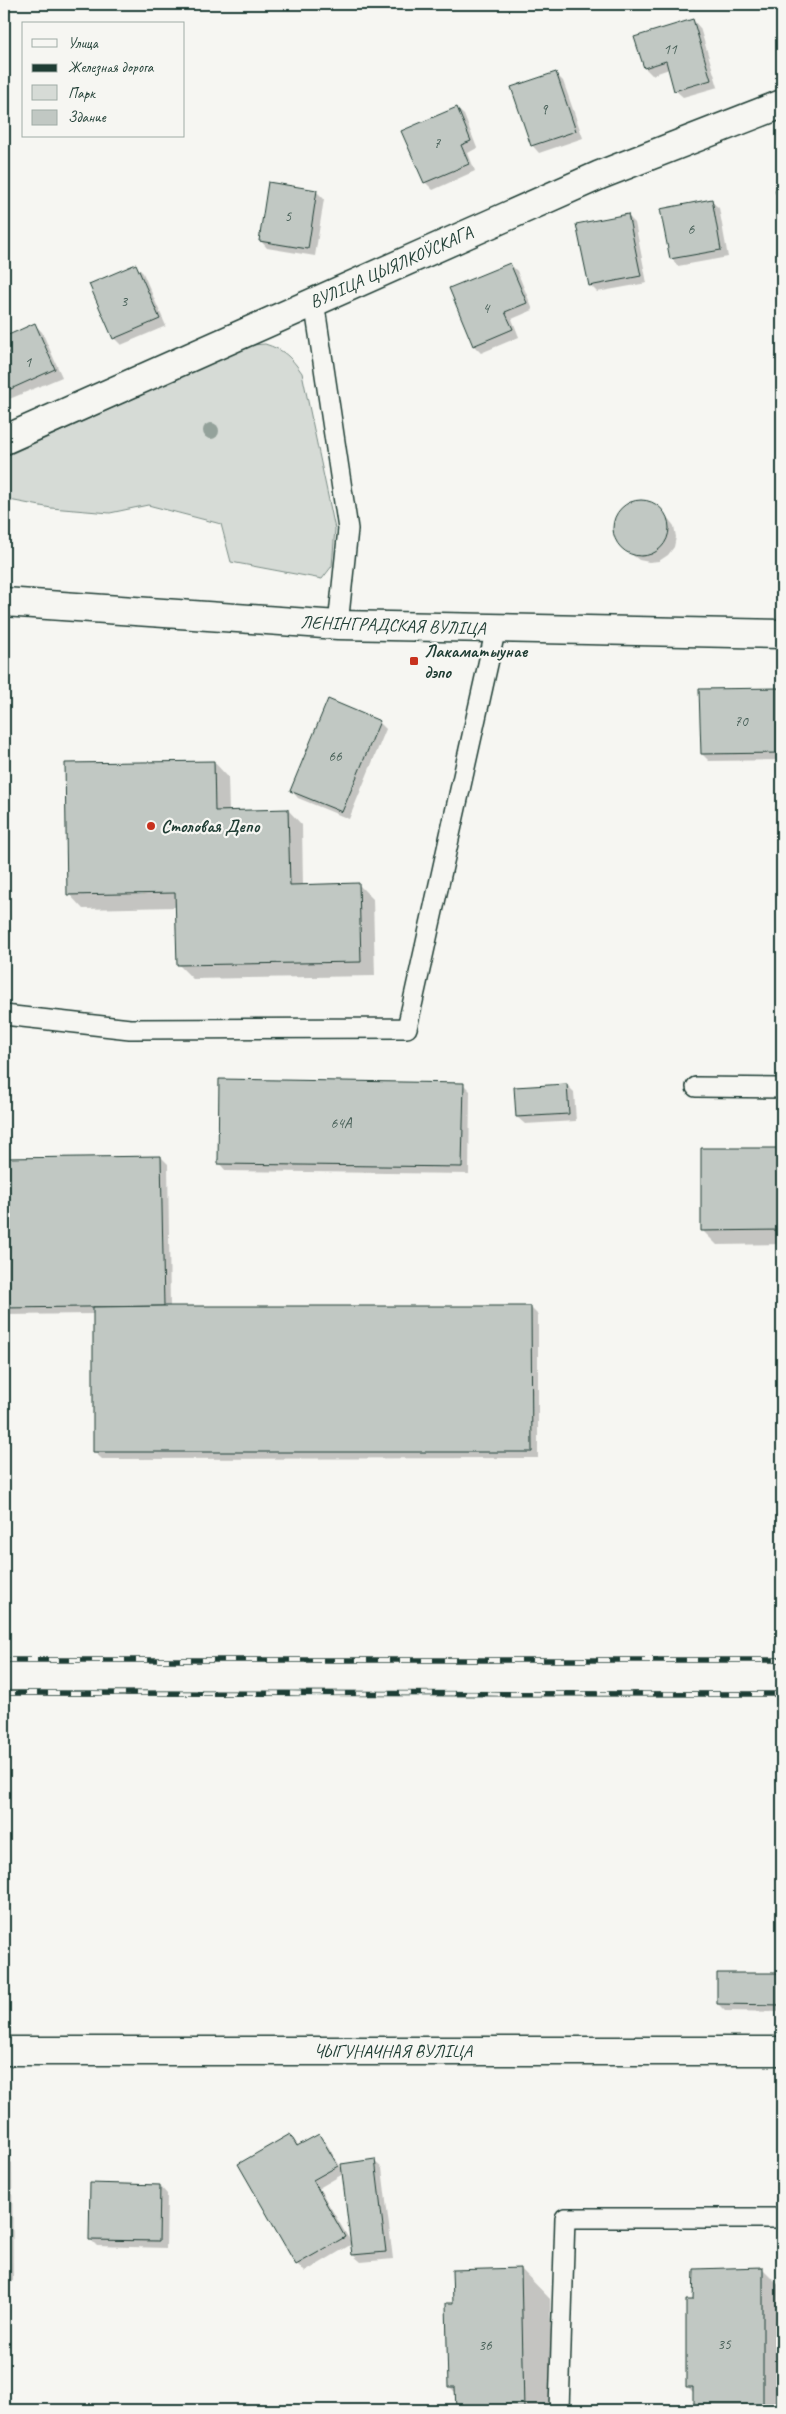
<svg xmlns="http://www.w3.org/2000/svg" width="786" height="2414" font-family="Caveat,sans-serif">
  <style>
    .green { fill: #d6dbd6; stroke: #7a8c85 }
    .shadow { fill: #0003 }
    .building { fill: #c1c8c3; stroke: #1f3d34 }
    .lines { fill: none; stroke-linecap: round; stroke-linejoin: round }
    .service-casing { stroke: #1f3d34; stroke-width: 22 }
    .minor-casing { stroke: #1f3d34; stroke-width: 31 }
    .tertiary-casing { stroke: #1f3d34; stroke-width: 31 }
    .service { stroke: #f6f6f2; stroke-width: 19 }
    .minor { stroke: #f6f6f2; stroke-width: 28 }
    .tertiary { stroke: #f6f6f2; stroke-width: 28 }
    .rail-casing { stroke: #1f3d34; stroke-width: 5.5 }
    .rail { stroke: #f6f6f2; stroke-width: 4; stroke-dasharray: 11; stroke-linecap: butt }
    .tree { fill: #94a29b }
    .poi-dot { fill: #c8321e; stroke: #f6f6f2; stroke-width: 2 }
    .labels { text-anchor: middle; stroke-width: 4.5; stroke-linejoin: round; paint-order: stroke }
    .number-label { font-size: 15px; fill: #486058 }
    .street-label { font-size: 18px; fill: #1f3d34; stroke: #f6f6f2 }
    .poi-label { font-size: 18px; font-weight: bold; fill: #1f3d34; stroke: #f6f6f2; text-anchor: start }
  </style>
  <rect width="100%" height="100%" fill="#f6f6f2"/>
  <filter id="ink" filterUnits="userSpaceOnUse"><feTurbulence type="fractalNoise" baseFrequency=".02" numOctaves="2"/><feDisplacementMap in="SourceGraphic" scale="10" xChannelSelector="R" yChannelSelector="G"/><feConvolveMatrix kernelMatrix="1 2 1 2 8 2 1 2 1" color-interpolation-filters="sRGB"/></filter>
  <g filter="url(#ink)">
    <path class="green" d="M265,344C284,350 290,356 302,373L335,529L332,566L322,579L231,562L221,524L148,505L110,513L51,508L4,499V457L252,345Z"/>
    <g class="shadow">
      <path d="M693,20L700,28L718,87L683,97L675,90L669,69L652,75L645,68Z"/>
      <path d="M556,74L563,81L583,138L539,153L532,145Z"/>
      <path d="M456,108L464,115L477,148L468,153L475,171L433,190L425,182Z"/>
      <path d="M317,192L324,199L315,256L267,248L260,240Z"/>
      <path d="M711,201L719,208L728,257L678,266L671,258Z"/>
      <path d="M627,215L635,223L647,283L597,292L590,285Z"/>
      <path d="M510,264L517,271L533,310L512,319L519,337L481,353L474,346Z"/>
      <path d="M136,266L143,273L166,326L121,345L114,338Z"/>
      <path d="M35,325L42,332L62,377L7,400L4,397V356L10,354L4,338Z"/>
      <path d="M642,501L652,504L661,509L674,526L676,537L674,547L668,555L659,561L649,562L639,560L622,547L617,538L615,528L617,517L623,509L632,503Z"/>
      <path d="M782,690V760L709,761L702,754L701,691Z"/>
      <path d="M379,722L386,729L349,819L298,798L291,790Z"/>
      <path d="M214,762L228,777L229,812L288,810L302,825L303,886L359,885L373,899L375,976L193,979L178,964L177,907L83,909L69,894Z"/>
      <path d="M463,1084L470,1091L469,1174L226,1171L219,1163Z"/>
      <path d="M567,1085L574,1092L576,1121L525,1124L517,1117Z"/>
      <path d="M702,1149H782V1244L717,1245L702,1230Z"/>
      <path d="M161,1157L168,1164L170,1307H530L538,1315V1458L102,1459L94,1452V1314L4,1315V1159Z"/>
      <path d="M718,1974L782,1975V2012L725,2011L718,2004Z"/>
      <path d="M319,2135L326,2143L343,2171L374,2161L382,2168L393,2259L361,2262L353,2255L343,2174L319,2188L352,2244L305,2272L297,2264L240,2165L290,2136L299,2146Z"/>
      <path d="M4,2156L12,2163L13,2281H4Z"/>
      <path d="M160,2186L167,2194L166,2248L97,2246L90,2239Z"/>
      <path d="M521,2269L550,2299L553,2410H457V2394L449,2386L455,2304Z"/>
      <path d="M763,2269L782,2288V2410H695V2394L687,2386L695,2302Z"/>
      <path d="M4,2375L5,2376V2410H4Z"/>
    </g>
    <g class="building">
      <path d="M693,19L711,80L674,91L666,61L644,68L634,37Z"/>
      <path d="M556,72L576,131L531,146L511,87Z"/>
      <path d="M457,107L471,141L461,145L469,164L424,183L401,131Z"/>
      <path d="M268,182L317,190L308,249L259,241Z"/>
      <path d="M782,187V211L775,190Z"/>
      <path d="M712,199L721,250L670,259L660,209Z"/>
      <path d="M628,214L641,276L589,286L576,224Z"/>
      <path d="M510,263L527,303L505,312L513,329L473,346L449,288Z"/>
      <path d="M136,264L160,319L113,339L89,284Z"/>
      <path d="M35,323L55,369L4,392V355L8,353L4,337Z"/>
      <circle cx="641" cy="528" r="28"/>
      <path d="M782,688V753L701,754L699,689Z"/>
      <path d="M328,699L380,721L342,812L290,791Z"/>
      <path d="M214,761L215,811L288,809L290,885L359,883L361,962L177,965L175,893L67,895L65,763Z"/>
      <path d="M219,1079L464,1083L462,1167L218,1164Z"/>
      <path d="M567,1084L569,1114L516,1117L514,1087Z"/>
      <path d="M701,1148H782V1230L701,1231Z"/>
      <path d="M161,1156L164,1306L4,1308V1158Z"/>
      <path d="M164,1306H531L532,1452H93V1307Z"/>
      <path d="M717,1973H782V2005L717,2004Z"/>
      <path d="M290,2134L297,2146L319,2134L338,2166L313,2180L345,2237L296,2265L238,2164Z"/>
      <path d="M4,2154L6,2274H4Z"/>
      <path d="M375,2159L386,2252L352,2255L341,2164Z"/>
      <path d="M90,2183L160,2185L159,2241L89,2240Z"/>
      <path d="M763,2267V2410H693V2387H686V2300H693L694,2269Z"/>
      <path d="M521,2268L524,2410H456L455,2387H448L446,2303H453L452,2270Z"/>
    </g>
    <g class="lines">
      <defs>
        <g id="service">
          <path d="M314,301L348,529L338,625"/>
          <path d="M4,1015L130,1029L407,1028L496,628"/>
          <path d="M696,1087L782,1088"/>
          <path d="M559,2410L565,2218H782"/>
        </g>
        <g id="minor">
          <path d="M4,440L600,175L782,104"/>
          <path d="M4,2051H782"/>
        </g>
        <path id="tertiary" d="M4,602L338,625L782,634"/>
      </defs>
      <use href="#service" class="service-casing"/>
      <use href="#minor" class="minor-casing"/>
      <use href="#tertiary" class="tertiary-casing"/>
      <use href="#service" class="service"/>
      <use href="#minor" class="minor"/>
      <use href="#tertiary" class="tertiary"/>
      <defs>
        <g id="rail">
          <path d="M4,1660H782"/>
          <path d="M4,1693L782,1694"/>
        </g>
      </defs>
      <use href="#rail" class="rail-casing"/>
      <use href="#rail" class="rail"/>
    </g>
    <circle class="tree" cx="211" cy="431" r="8"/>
  </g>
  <g class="poi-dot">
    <rect x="409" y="656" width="10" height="10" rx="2.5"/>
    <circle cx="151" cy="826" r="5"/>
  </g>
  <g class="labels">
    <g class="number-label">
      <text x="670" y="54">11</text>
      <text x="544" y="114">9</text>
      <text x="437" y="148">7</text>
      <text x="288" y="221">5</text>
      <text x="691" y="234">6</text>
      <text x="124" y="306">3</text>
      <text x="486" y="313">4</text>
      <text x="28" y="367">1</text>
      <text x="741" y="726">70</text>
      <text x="335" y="761">66</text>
      <text x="341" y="1128">64А</text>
      <text x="724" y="2349">35</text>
      <text x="485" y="2350">36</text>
    </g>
    <g class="street-label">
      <text transform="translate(391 267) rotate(-24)" y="6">ВУЛІЦА ЦЫЯЛКОЎСКАГА</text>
      <text transform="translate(393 625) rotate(2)" y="6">ЛЕНІНГРАДСКАЯ ВУЛІЦА</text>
      <text x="393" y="2057">ЧЫГУНАЧНАЯ ВУЛІЦА</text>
    </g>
    <g class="poi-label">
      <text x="424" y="657">Лакаматыунае<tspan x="424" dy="21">дэпо</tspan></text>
      <text x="161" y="832">Столовая Депо</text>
    </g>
  </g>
  <rect width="786" height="2414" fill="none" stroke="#f6f6f2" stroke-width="20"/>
  <rect x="10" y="10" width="766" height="2394" fill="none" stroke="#1f3d34" stroke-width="2" filter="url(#ink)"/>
  <rect x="22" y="22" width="162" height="115" fill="#f6f6f2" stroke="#a0aca6"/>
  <rect x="32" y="39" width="25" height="8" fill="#f6f6f2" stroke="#a0aca6"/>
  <text x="68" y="48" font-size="15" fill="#1f3d34">Улица</text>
  <rect x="32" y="64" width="25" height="8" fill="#1f3d34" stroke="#a0aca6"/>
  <text x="68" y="72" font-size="15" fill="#1f3d34">Железная дорога</text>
  <rect x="32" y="85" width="25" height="15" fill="#d6dbd6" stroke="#a0aca6"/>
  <text x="68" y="98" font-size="15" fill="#1f3d34">Парк</text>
  <rect x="32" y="110" width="25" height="15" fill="#c1c8c3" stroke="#a0aca6"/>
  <text x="68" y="122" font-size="15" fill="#1f3d34">Здание</text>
</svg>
